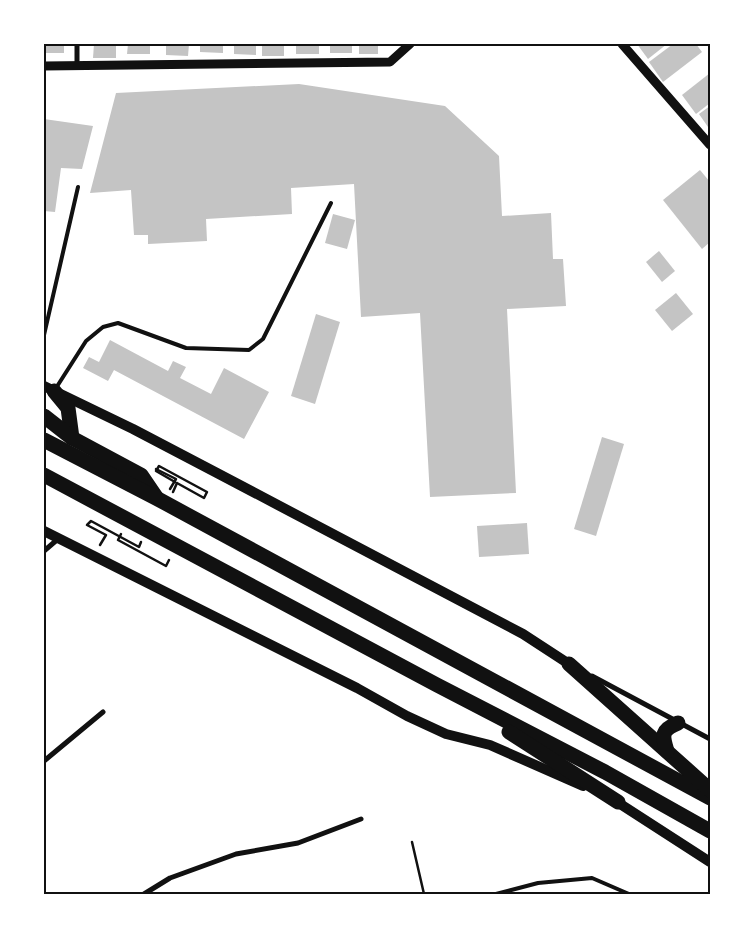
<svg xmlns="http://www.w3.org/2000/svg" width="754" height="938" font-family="'PT Sans',sans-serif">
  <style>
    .building { fill: #c4c4c4 }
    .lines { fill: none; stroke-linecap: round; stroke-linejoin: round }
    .path { stroke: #111; stroke-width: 2.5 }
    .service { stroke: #111; stroke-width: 4 }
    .minor { stroke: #111; stroke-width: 5 }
    .tertiary { stroke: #111; stroke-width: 9 }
    .secondary { stroke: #111; stroke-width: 10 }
    .motorway { stroke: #111; stroke-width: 15 }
    .neatline { fill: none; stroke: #111; stroke-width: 2 }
  </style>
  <rect width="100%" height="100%" fill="#fff"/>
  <g class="building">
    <rect x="44" y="44" width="20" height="9"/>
    <path d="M94,44H116V58H93Z"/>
    <path d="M128,44H150V54H127Z"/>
    <path d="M166,44H189L188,56L166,55Z"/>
    <path d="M200,44H223V53L200,52Z"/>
    <path d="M234,44H256V55L234,54Z"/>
    <rect x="262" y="44" width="22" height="12"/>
    <rect x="296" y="44" width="23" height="10"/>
    <rect x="330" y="44" width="22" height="9"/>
    <rect x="359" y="44" width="19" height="10"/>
    <path d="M637,44H667L648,59Z"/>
    <path d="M673,44H696L702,52L663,82L649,62Z"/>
    <path d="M710,73V103L696,114L682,95Z"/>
    <path d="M299,84L445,106L499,156L502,216L551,213L553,259H563L566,306L507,309L516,493L430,497L420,313L361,317L354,184L291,188L292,214L206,219L207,241L148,244V235H134L131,190L90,193L116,93Z"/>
    <path d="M710,106V126L708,127L699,114Z"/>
    <path d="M44,119L93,126L82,169L61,168L55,212L44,211Z"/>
    <path d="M700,170L710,182V242L702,249L663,200Z"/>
    <path d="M333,214L355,220L347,249L325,243Z"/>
    <path d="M659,251L675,271L662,282L646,262Z"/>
    <path d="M676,293L693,314L672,331L655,310Z"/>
    <path d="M316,314L340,322L315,404L291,396Z"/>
    <path d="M110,340L168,371L173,361L186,367L180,378L211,394L224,368L269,392L244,439L114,370L108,381L83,368L89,357L99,362Z"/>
    <path d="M602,437L624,444L596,536L574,529Z"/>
    <path d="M527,523L529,554L479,557L477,526Z"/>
  </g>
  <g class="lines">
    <g class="path">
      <path d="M156,469L176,479L170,489"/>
      <path d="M173,492L177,483L204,498L207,492L159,466L156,471L175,482"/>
      <path d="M121,534L118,540L166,566L169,560"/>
      <path d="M100,545L106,535L87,525L91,521L139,547L141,542"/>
      <path d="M412,842L424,894"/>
    </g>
    <g class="service">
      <path d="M44,335L78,187"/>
      <path d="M56,388L86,341L103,327L118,323L186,348L249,350L263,339L331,203"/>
      <path d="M496,894L538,883L592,878L629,894"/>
    </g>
    <g class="minor">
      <path d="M77,44V65"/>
      <path d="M44,551L58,539"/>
      <path d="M592,676L710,739"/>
      <path d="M44,761L103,712"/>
      <path d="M144,894L170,878L236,854L298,843L361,819"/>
    </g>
    <g class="tertiary">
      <path d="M622,44L710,145"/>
      <path d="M44,66L390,62L410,44"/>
    </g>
    <g class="secondary">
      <path d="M44,386L133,429L217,473L523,634L569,664"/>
      <path d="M44,531L357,688L407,716L446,734L490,745L583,786"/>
      <path d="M614,800L710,862"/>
    </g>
    <g class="motorway">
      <path d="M54,391L68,408L72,438"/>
      <path d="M44,416L72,438L141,475L156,497"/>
      <path d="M44,440L156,498L710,798"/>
      <path d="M44,475L437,685L605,772L710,831"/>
      <path d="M569,664L710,790"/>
      <path d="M509,732L618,802"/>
      <path d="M667,751C662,735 661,730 678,723"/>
    </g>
  </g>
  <rect width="754" height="938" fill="none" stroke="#ffffff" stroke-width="90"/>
  <rect x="45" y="45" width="664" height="848" class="neatline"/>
</svg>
